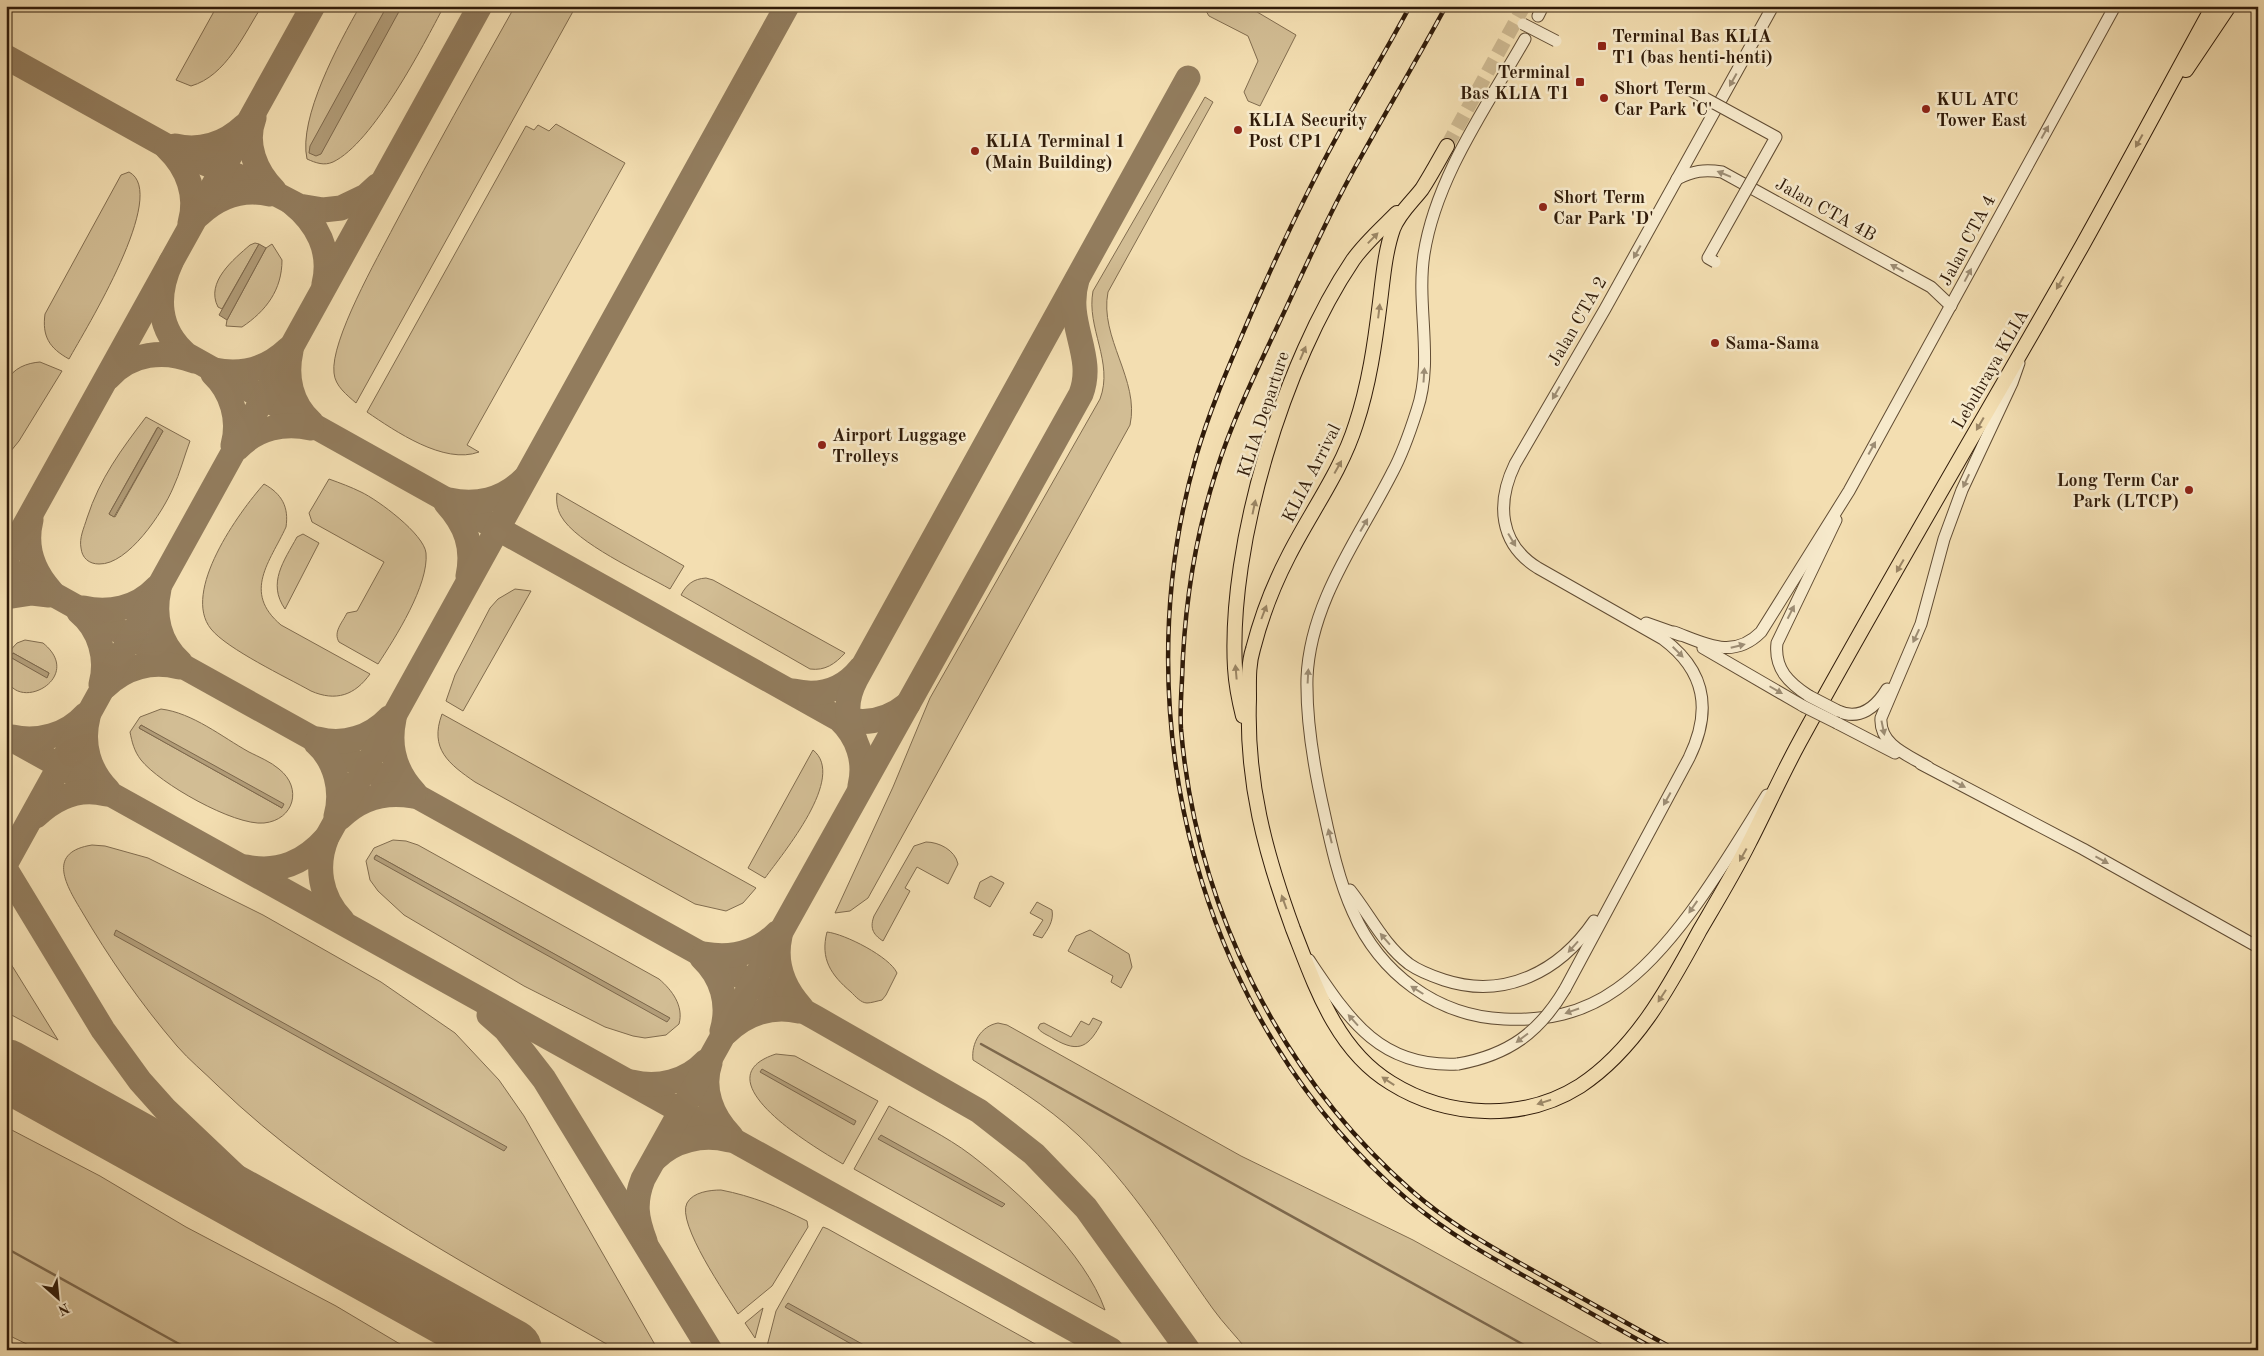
<svg xmlns="http://www.w3.org/2000/svg" width="2264" height="1356" font-family="'Old Standard TT',serif">
  <style>
    .green { fill: #d2bd94; stroke: #816c4e; fill-rule: evenodd }
    .water { fill: #b19c78; stroke: #7d684c }
    .lines { fill: none; stroke-linecap: round; stroke-linejoin: round }
    .stream { stroke: #7d684c; stroke-width: 2.5 }
    .taxiway { stroke: #927c5d; stroke-width: 25 }
    .runway { stroke: #927c5d; stroke-width: 62 }
    .major-tunnel { stroke: #ccb78f; stroke-width: 14; stroke-dasharray: 14 7; stroke-linecap: butt }
    .minor-casing { stroke: #614c33; stroke-width: 13 }
    .major-casing { stroke: #301b09; stroke-width: 16 }
    .minor { stroke: #f7eacc; stroke-width: 11 }
    .major { stroke: #f3deb1; stroke-width: 14 }
    .rail-casing { stroke: #301b09; stroke-width: 4.5 }
    .rail { stroke: #f7eacc; stroke-width: 2.5; stroke-dasharray: 8; stroke-linecap: butt }
    .minor-bridge-casing { stroke: #614c33; stroke-width: 13; stroke-linecap: butt }
    .minor-bridge { stroke: #f7eacc; stroke-width: 11 }
    .oneway { fill: #9d8d74 }
    .oneway2 { fill: #9b8665 }
    .poi-dot { fill: #8f2418; stroke: #f7eacc; stroke-width: 2 }
    .labels { text-anchor: middle; stroke-width: 5; stroke-linejoin: round; paint-order: stroke }
    .poi-label { font-size: 18px; font-weight: bold; fill: #301b09; stroke: #f7eacc; text-anchor: start }
    .street-label { font-size: 18px; fill: #301b09; stroke: #f7eacc }
  </style>
  <rect width="100%" height="100%" fill="#f3deb1"/>
  <filter id="stains"><feTurbulence type="fractalNoise" baseFrequency=".004" numOctaves="4"/><feColorMatrix values="0 0 0 0 .2 0 0 0 0 .09 0 0 0 0 .02 0 0 0 .5 -.17"/></filter>
  <radialGradient id="worn" r=".72"><stop offset=".6" stop-color="#630" stop-opacity="0"/><stop offset="1" stop-color="#630" stop-opacity=".3"/></radialGradient>
  <g class="green">
    <path d="M217,6H262C244,34 226,76 191,86L176,80Z"/>
    <path d="M360,6H444C423,46 373,143 333,162C324,166 316,163 307,159C298,118 339,43 360,6Z"/>
    <path d="M515,6H576L356,403C347,395 335,386 334,373C330,341 378,257 394,226C433,152 474,79 515,6Z"/>
    <path d="M1203,6H1247L1296,35L1260,106L1248,101L1244,92L1258,61L1248,36L1209,16Z"/>
    <path d="M1205,97L1213,102L1108,292C1099,338 1140,380 1130,425L868,898L850,911L835,913L893,787L930,698L1100,399C1114,362 1086,328 1093,291Z"/>
    <path d="M556,124L625,163L467,445L479,452C444,465 395,431 367,412L526,126L534,130L538,125L549,131Z"/>
    <path d="M129,172C170,193 85,330 69,359C49,348 42,336 45,314L121,175Z"/>
    <path d="M255,243L259,244L222,309L218,307C205,282 234,259 250,245Z"/>
    <path d="M272,244L282,260C282,290 266,311 242,327L226,326L227,320L266,248Z"/>
    <path d="M40,362L62,371L19,441L6,457C6,443 3,391 7,381C13,368 27,363 40,362Z"/>
    <path d="M146,417L190,441C184,457 180,473 173,488C163,512 128,565 99,564C89,564 82,558 81,548C79,538 84,528 87,518C100,478 121,450 146,417ZM157,428L163,431L115,517L109,514Z"/>
    <path d="M329,479C340,483 351,487 361,492C378,500 424,534 426,553C429,585 395,638 378,664L339,642C333,632 342,623 347,613L357,611L384,562L312,522L309,513Z"/>
    <path d="M264,484C282,494 289,507 286,527C270,562 242,592 281,625L370,674C355,695 336,702 311,691C286,677 227,649 211,629C181,592 239,512 264,484Z"/>
    <path d="M557,493L684,566L670,589C642,573 576,543 561,516C557,509 556,501 557,493Z"/>
    <path d="M303,534L319,543L285,609C267,583 284,561 297,537Z"/>
    <path d="M706,578L713,580L845,653C835,664 825,671 810,669L681,595C687,584 693,579 706,578Z"/>
    <path d="M515,589L531,591L463,711L446,701L455,675L490,608L498,599Z"/>
    <path d="M25,640L43,643C85,677 19,713 7,679C5,672 6,662 6,655L17,643ZM13,653L49,673L47,677L11,657Z"/>
    <path d="M161,709C193,713 222,737 249,752C259,757 271,762 279,769C303,788 294,820 264,823C234,826 159,783 141,760C134,751 132,742 130,732L140,717ZM141,725L282,808L139,728Z"/>
    <path d="M442,714L756,888L743,903L726,911L695,904L475,782C449,764 429,749 442,714Z"/>
    <path d="M813,750C847,777 783,853 765,878L748,868Z"/>
    <path d="M393,840L406,841L418,845L659,979C672,990 684,1006 679,1024L666,1035L645,1038L633,1036L605,1027L524,986L404,915L378,891L370,880L366,861L374,848ZM376,855L669,1018L374,858Z"/>
    <path d="M926,842C939,842 955,850 958,864L948,884L917,867L905,888L910,891L883,941C872,934 870,927 874,916L914,846Z"/>
    <path d="M92,845L105,846L148,858L263,915L381,982L455,1033L499,1080L524,1116L658,1350H617C478,1270 333,1197 217,1085C204,1072 189,1060 177,1046C141,1004 109,958 81,910C64,882 48,852 92,845Z"/>
    <path d="M991,876L1004,883L990,907L974,898L980,882Z"/>
    <path d="M1037,902L1052,910C1054,921 1048,929 1042,938L1033,935L1043,920L1030,913Z"/>
    <path d="M1090,930L1129,954L1132,967L1121,988L1111,982L1113,976L1068,951L1076,936Z"/>
    <path d="M827,932C845,934 890,957 897,973L886,995L882,1000C877,1001 871,1003 867,1003C861,1003 855,996 851,992C831,975 820,959 827,932Z"/>
    <path d="M6,956L58,1040L6,1012Z"/>
    <path d="M1093,1018L1102,1022C1089,1046 1080,1054 1054,1039C1048,1035 1041,1033 1038,1028L1040,1024L1044,1023L1071,1037L1081,1021L1089,1025Z"/>
    <path d="M998,1023L1007,1025L1241,1156L1413,1240L1612,1350H1247C1236,1336 1223,1323 1213,1309C1170,1249 1132,1185 1078,1135C1046,1105 1009,1083 973,1060C971,1043 981,1026 998,1023Z"/>
    <path d="M776,1054L795,1056L878,1101L843,1164C817,1149 698,1079 776,1054Z"/>
    <path d="M889,1106C916,1122 946,1136 971,1155C1018,1191 1085,1253 1105,1310L854,1169Z"/>
    <path d="M6,1127L100,1176L186,1227L336,1306L410,1350H39L6,1334Z"/>
    <path d="M721,1190C752,1196 779,1207 807,1221L808,1227L772,1286L738,1314C727,1296 676,1223 687,1203C693,1192 710,1190 721,1190Z"/>
    <path d="M823,1227L828,1229L1046,1350H766L776,1311Z"/>
    <path d="M763,1308L755,1338L745,1323Z"/>
  </g>
  <g class="water">
    <path d="M387,6H402L321,154L316,156L309,153L310,146Z"/>
    <path d="M259,244L266,248L227,320L219,315Z"/>
    <path d="M158,427L163,431L114,517L109,514Z"/>
    <path d="M13,653L49,673L47,678L10,657Z"/>
    <path d="M141,725L284,804L282,808L139,728Z"/>
    <path d="M376,855L670,1018L667,1022L374,859Z"/>
    <path d="M116,930L507,1147L504,1151L114,935Z"/>
    <path d="M762,1069L856,1121L854,1125L760,1072Z"/>
    <path d="M881,1135L1005,1204L1002,1207L878,1139Z"/>
    <path d="M788,1303L873,1350H862L785,1307Z"/>
  </g>
  <g class="lines">
    <g class="stream">
      <path d="M981,1044L1533,1350"/>
      <path d="M6,1248L190,1350"/>
    </g>
    <g class="taxiway">
      <path d="M6,57L179,153L253,182L299,206L323,210L341,208L366,196L377,186"/>
      <path d="M254,118C244,144 256,172 274,190"/>
      <path d="M175,146C200,152 225,144 244,126"/>
      <path d="M167,148C188,168 198,196 190,223"/>
      <path d="M292,203C317,223 332,251 324,284"/>
      <path d="M199,215C219,196 243,188 270,194"/>
      <path d="M171,262C156,295 157,330 187,355L839,719C858,737 866,761 860,786"/>
      <path d="M291,351C285,377 291,404 311,422"/>
      <path d="M214,370C242,376 268,368 288,349"/>
      <path d="M213,374C232,392 240,420 233,445"/>
      <path d="M109,377C131,353 164,349 194,361"/>
      <path d="M238,448C257,428 284,422 311,428"/>
      <path d="M449,500C476,506 503,500 523,480"/>
      <path d="M446,503C466,525 474,547 468,576"/>
      <path d="M31,520C24,548 33,571 51,591"/>
      <path d="M6,559L313,6"/>
      <path d="M6,568L816,1018L979,1111L1034,1154L1086,1208L1188,1350"/>
      <path d="M159,589C153,616 159,643 180,662"/>
      <path d="M6,597L32,593L49,595"/>
      <path d="M83,608C109,614 137,608 156,588"/>
      <path d="M79,612C100,629 108,659 101,684"/>
      <path d="M105,687C125,667 152,660 179,667"/>
      <path d="M793,691C819,697 843,690 860,669"/>
      <path d="M834,715C861,727 886,722 908,704"/>
      <path d="M88,717C81,744 89,771 108,790"/>
      <path d="M394,719C388,747 395,772 415,793"/>
      <path d="M6,736L1111,1350"/>
      <path d="M12,737C38,743 67,735 85,715"/>
      <path d="M854,737C846,716 845,700 856,679L1188,78"/>
      <path d="M318,739C344,746 371,737 389,718"/>
      <path d="M316,743C336,761 343,791 336,816"/>
      <path d="M36,816C56,797 80,787 106,794"/>
      <path d="M340,818C360,798 385,791 413,796"/>
      <path d="M6,863L480,6"/>
      <path d="M246,867C279,874 305,862 327,837"/>
      <path d="M6,870L103,1030L140,1081L165,1109L242,1182L306,1236"/>
      <path d="M342,920C320,897 315,866 327,837L787,6"/>
      <path d="M780,936C774,963 783,987 801,1007"/>
      <path d="M704,954C732,959 757,953 777,933"/>
      <path d="M702,958C722,977 730,1004 722,1031"/>
      <path d="M489,1015L506,1030L544,1079L710,1350"/>
      <path d="M726,1033C746,1013 772,1005 799,1011"/>
      <path d="M710,1063C701,1089 712,1117 731,1136"/>
      <path d="M632,1082C658,1089 687,1081 705,1062"/>
      <path d="M655,1159C673,1140 703,1133 729,1140"/>
      <path d="M645,1241C636,1218 634,1202 643,1179L1081,394C1096,355 1064,323 1077,280"/>
    </g>
    <path class="runway" d="M6,1070L511,1350"/>
    <path class="major-tunnel" d="M1447,146L1524,6"/>
    <defs>
      <g id="minor">
        <path d="M1538,16L1543,6"/>
        <path d="M1525,39C1487,106 1436,177 1424,254C1416,306 1434,360 1417,410C1410,432 1403,453 1392,473C1359,538 1310,602 1307,678C1306,723 1314,768 1324,812C1331,845 1339,881 1353,912C1380,973 1436,1016 1504,1019C1545,1021 1582,1014 1617,989C1677,947 1728,857 1767,795"/>
        <path d="M1677,179C1693,171 1704,169 1722,172L1931,287L1951,306"/>
        <path d="M1646,623L1680,635"/>
        <path d="M1674,632C1706,644 1733,660 1761,632L1849,491L2115,6"/>
        <path d="M1703,648L1803,706"/>
        <path d="M1809,696C1789,683 1774,669 1777,643L1836,520"/>
        <path d="M1838,711C1860,721 1876,707 1887,689"/>
        <path d="M1837,723L1895,753"/>
        <path d="M1921,764L2083,849L2258,947"/>
        <path d="M1928,767C1908,755 1879,745 1881,718L1921,624L1944,539L1962,490L2012,383L2019,363"/>
        <path d="M1350,890C1370,915 1383,944 1409,964C1419,971 1432,976 1444,980C1505,1000 1560,971 1594,921"/>
        <path d="M1309,960C1348,1018 1379,1068 1458,1064"/>
        <path d="M1565,989L1689,758C1712,711 1706,671 1663,639L1538,568C1499,544 1496,503 1515,464L1605,309L1773,6"/>
      </g>
      <g id="major">
        <path d="M2186,70L2229,6"/>
        <path d="M1447,146C1439,160 1431,175 1422,189C1412,202 1399,213 1393,229C1385,252 1383,278 1380,302C1375,343 1369,385 1356,424C1341,472 1310,513 1288,557C1273,586 1261,618 1253,649C1248,665 1249,682 1249,699C1246,782 1265,852 1293,929C1315,985 1336,1050 1391,1083C1447,1118 1523,1122 1580,1086C1636,1049 1669,987 1700,930C1717,901 1734,873 1749,843C1766,810 1781,776 1799,743C1890,576 1988,412 2082,246C2126,167 2169,86 2213,6"/>
        <path d="M1243,716C1239,700 1236,684 1235,668C1228,545 1284,362 1353,260C1365,243 1382,228 1397,213"/>
      </g>
    </defs>
    <use href="#minor" class="minor-casing"/>
    <use href="#major" class="major-casing"/>
    <use href="#minor" class="minor"/>
    <use href="#major" class="major"/>
    <defs>
      <g id="rail">
        <path d="M1410,6C1386,51 1359,95 1335,140C1304,197 1277,255 1251,314C1231,361 1210,408 1196,457C1121,718 1199,1023 1408,1200C1452,1237 1501,1263 1551,1291C1586,1310 1621,1331 1657,1350"/>
        <path d="M1446,6C1419,56 1390,105 1362,155C1331,209 1306,266 1279,323C1256,372 1232,421 1216,472C1194,540 1184,610 1182,680C1181,696 1180,713 1181,729C1196,906 1279,1074 1412,1191C1453,1227 1501,1252 1548,1279C1591,1303 1633,1327 1676,1350"/>
      </g>
    </defs>
    <use href="#rail" class="rail-casing"/>
    <use href="#rail" class="rail"/>
    <defs>
      <g id="minor-bridge">
        <path d="M1523,24L1556,41"/>
        <path d="M1690,90L1776,137L1708,258L1715,262"/>
        <path d="M1809,696L1838,711"/>
        <path d="M1803,706L1837,723"/>
        <path d="M1458,1064C1508,1055 1539,1033 1565,989"/>
      </g>
    </defs>
    <use href="#minor-bridge" class="minor-bridge-casing"/>
    <use href="#minor-bridge" class="minor-bridge"/>
  </g>
  <defs><path id="oneway-solid" d="M-6-.8H1V-3.2L6.5 0L1 3.2V.8H-6Z" transform="scale(1.25)"/></defs>
  <g class="oneway">
    <use href="#oneway-solid" transform="translate(1733 80) rotate(119)"/>
    <use href="#oneway-solid" transform="translate(2045 132) rotate(-61)"/>
    <use href="#oneway-solid" transform="translate(1724 174) rotate(-158)"/>
    <use href="#oneway-solid" transform="translate(1637 252) rotate(119)"/>
    <use href="#oneway-solid" transform="translate(1897 268) rotate(-151)"/>
    <use href="#oneway-solid" transform="translate(1968 275) rotate(-62)"/>
    <use href="#oneway-solid" transform="translate(1424 375) rotate(-86)"/>
    <use href="#oneway-solid" transform="translate(1556 393) rotate(120)"/>
    <use href="#oneway-solid" transform="translate(1872 448) rotate(-61)"/>
    <use href="#oneway-solid" transform="translate(1966 481) rotate(115)"/>
    <use href="#oneway-solid" transform="translate(1364 525) rotate(-60)"/>
    <use href="#oneway-solid" transform="translate(1512 540) rotate(59)"/>
    <use href="#oneway-solid" transform="translate(1791 612) rotate(-63)"/>
    <use href="#oneway-solid" transform="translate(1916 636) rotate(115)"/>
    <use href="#oneway-solid" transform="translate(1738 646) rotate(-14)"/>
    <use href="#oneway-solid" transform="translate(1678 652) rotate(45)"/>
    <use href="#oneway-solid" transform="translate(1308 676) rotate(-87)"/>
    <use href="#oneway-solid" transform="translate(1776 690) rotate(30)"/>
    <use href="#oneway-solid" transform="translate(1883 728) rotate(78)"/>
    <use href="#oneway-solid" transform="translate(1959 784) rotate(28)"/>
    <use href="#oneway-solid" transform="translate(1667 799) rotate(119)"/>
    <use href="#oneway-solid" transform="translate(1330 836) rotate(-104)"/>
    <use href="#oneway-solid" transform="translate(2102 860) rotate(29)"/>
    <use href="#oneway-solid" transform="translate(1693 907) rotate(125)"/>
    <use href="#oneway-solid" transform="translate(1385 939) rotate(-131)"/>
    <use href="#oneway-solid" transform="translate(1573 947) rotate(132)"/>
    <use href="#oneway-solid" transform="translate(1417 990) rotate(-148)"/>
    <use href="#oneway-solid" transform="translate(1572 1011) rotate(161)"/>
    <use href="#oneway-solid" transform="translate(1353 1020) rotate(-132)"/>
    <use href="#oneway-solid" transform="translate(1522 1038) rotate(143)"/>
  </g>
  <g class="oneway2">
    <use href="#oneway-solid" transform="translate(2139 141) rotate(119)"/>
    <use href="#oneway-solid" transform="translate(1373 238) rotate(-46)"/>
    <use href="#oneway-solid" transform="translate(2060 283) rotate(120)"/>
    <use href="#oneway-solid" transform="translate(1379 311) rotate(-83)"/>
    <use href="#oneway-solid" transform="translate(1303 353) rotate(-67)"/>
    <use href="#oneway-solid" transform="translate(1980 424) rotate(120)"/>
    <use href="#oneway-solid" transform="translate(1338 467) rotate(-61)"/>
    <use href="#oneway-solid" transform="translate(1254 507) rotate(-78)"/>
    <use href="#oneway-solid" transform="translate(1900 566) rotate(120)"/>
    <use href="#oneway-solid" transform="translate(1264 612) rotate(-69)"/>
    <use href="#oneway-solid" transform="translate(1236 672) rotate(-95)"/>
    <use href="#oneway-solid" transform="translate(1743 855) rotate(119)"/>
    <use href="#oneway-solid" transform="translate(1284 902) rotate(-110)"/>
    <use href="#oneway-solid" transform="translate(1662 996) rotate(123)"/>
    <use href="#oneway-solid" transform="translate(1388 1081) rotate(-147)"/>
    <use href="#oneway-solid" transform="translate(1544 1102) rotate(162)"/>
  </g>
  <g class="poi-dot">
    <rect x="1597" y="41" width="10" height="10" rx="2.5"/>
    <rect x="1575" y="77" width="10" height="10" rx="2.5"/>
    <circle cx="1604" cy="98" r="5"/>
    <circle cx="1926" cy="109" r="5"/>
    <circle cx="1238" cy="130" r="5"/>
    <circle cx="975" cy="151" r="5"/>
    <circle cx="1543" cy="207" r="5"/>
    <circle cx="1715" cy="343" r="5"/>
    <circle cx="822" cy="445" r="5"/>
    <circle cx="2189" cy="490" r="5"/>
  </g>
  <g class="labels">
    <g class="poi-label">
      <text x="1612" y="42">Terminal Bas KLIA<tspan x="1612" dy="21">T1 (bas henti-henti)</tspan></text>
      <text x="1570" y="78" text-anchor="end">Terminal<tspan x="1570" dy="21">Bas KLIA T1</tspan></text>
      <text x="1614" y="94">Short Term<tspan x="1614" dy="21">Car Park 'C'</tspan></text>
      <text x="1936" y="105">KUL ATC<tspan x="1936" dy="21">Tower East</tspan></text>
      <text x="1248" y="126">KLIA Security<tspan x="1248" dy="21">Post CP1</tspan></text>
      <text x="985" y="147">KLIA Terminal 1<tspan x="985" dy="21">(Main Building)</tspan></text>
      <text x="1553" y="203">Short Term<tspan x="1553" dy="21">Car Park 'D'</tspan></text>
      <text x="1725" y="349">Sama-Sama</text>
      <text x="832" y="441">Airport Luggage<tspan x="832" dy="21">Trolleys</tspan></text>
      <text x="2179" y="486" text-anchor="end">Long Term Car<tspan x="2179" dy="21">Park (LTCP)</tspan></text>
    </g>
    <g class="street-label">
      <text transform="translate(1826 209) rotate(29)" y="6">Jalan CTA 4B</text>
      <text transform="translate(1967 240) rotate(-62)" y="6">Jalan CTA 4</text>
      <text transform="translate(1577 321) rotate(-60)" y="6">Jalan CTA 2</text>
      <text transform="translate(1990 369) rotate(-60)" y="6">Lebuhraya KLIA</text>
      <text transform="translate(1263 414) rotate(-72)" y="6">KLIA Departure</text>
      <text transform="translate(1311 473) rotate(-63)" y="6">KLIA Arrival</text>
    </g>
  </g>
  <rect width="2264" height="1356" fill="none" stroke="#f3deb1" stroke-width="25"/>
  <rect x="8" y="8" width="2249" height="1341" fill="none" stroke="#301b09" stroke-width="2.5"/>
  <rect x="12" y="12" width="2239" height="1331" fill="none" stroke="#301b09"/>
  <g transform="translate(58 1298) rotate(153)" stroke="#f7eacc" stroke-width="4" paint-order="stroke">
  <path d="M0-4L9 19L0 12L-9 19Z" fill="#301b09"/>
  <text y="-8" font-size="14" font-weight="bold" text-anchor="middle" fill="#301b09">N</text>
  </g>
  <rect width="100%" height="100%" filter="url(#stains)"/>
  <rect width="100%" height="100%" fill="url(#worn)"/>
</svg>
